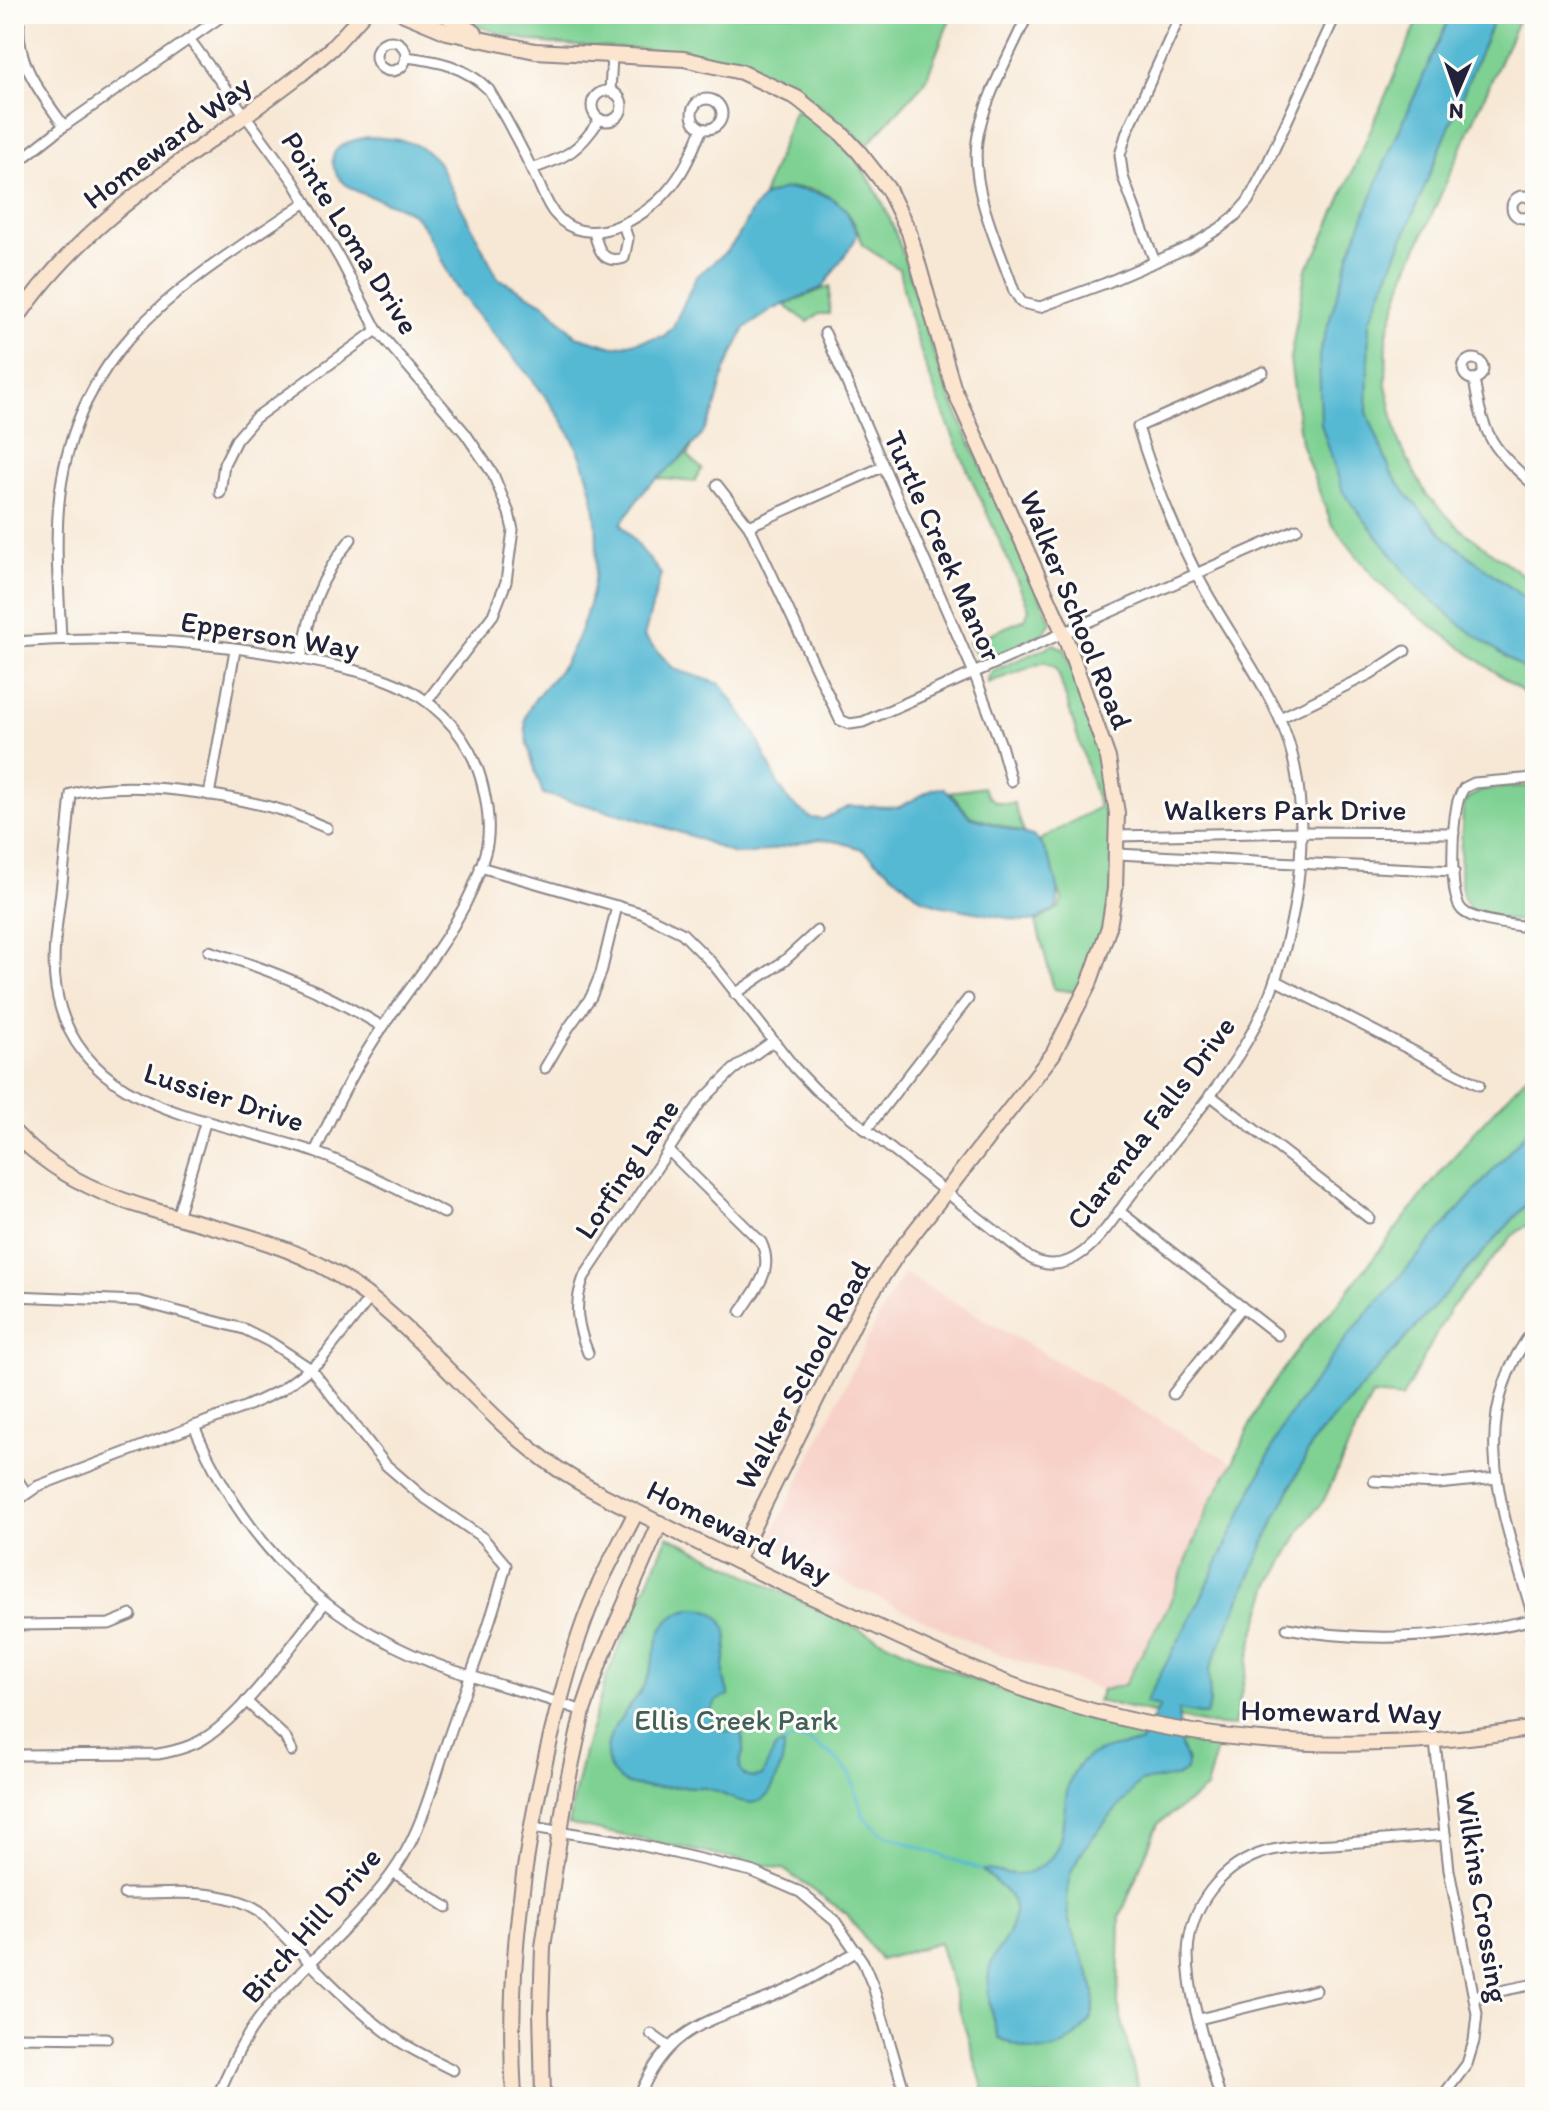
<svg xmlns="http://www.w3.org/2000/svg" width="1549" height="2111" font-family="Itim,sans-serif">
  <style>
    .built { fill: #f7d1c8 }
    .green { fill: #7ed193; stroke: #507a67; stroke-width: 2 }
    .water { fill: #56b9d4; stroke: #3c6e88; stroke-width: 2 }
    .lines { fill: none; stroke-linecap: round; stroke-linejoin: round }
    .stream { stroke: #56b9d4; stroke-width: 3 }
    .street-casing { stroke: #8c8588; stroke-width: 13 }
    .secondary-casing { stroke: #8c8588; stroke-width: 18 }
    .street { stroke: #fff; stroke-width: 9 }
    .secondary { stroke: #fce5cf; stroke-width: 14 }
    .labels { text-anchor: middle; stroke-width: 6; stroke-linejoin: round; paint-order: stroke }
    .street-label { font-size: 30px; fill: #22223b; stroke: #fdfcf7 }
    .park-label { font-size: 30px; fill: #425f5a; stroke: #fdfcf7 }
  </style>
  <rect width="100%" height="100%" fill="#fdfcf7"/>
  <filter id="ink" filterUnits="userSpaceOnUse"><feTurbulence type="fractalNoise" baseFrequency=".0125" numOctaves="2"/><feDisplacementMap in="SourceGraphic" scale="16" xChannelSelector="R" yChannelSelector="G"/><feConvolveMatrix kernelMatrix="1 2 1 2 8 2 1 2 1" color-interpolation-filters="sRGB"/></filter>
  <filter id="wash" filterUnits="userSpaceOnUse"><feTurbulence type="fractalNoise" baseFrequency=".006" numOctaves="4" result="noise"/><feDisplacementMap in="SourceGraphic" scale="32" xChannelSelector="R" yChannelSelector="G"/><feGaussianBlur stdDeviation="1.8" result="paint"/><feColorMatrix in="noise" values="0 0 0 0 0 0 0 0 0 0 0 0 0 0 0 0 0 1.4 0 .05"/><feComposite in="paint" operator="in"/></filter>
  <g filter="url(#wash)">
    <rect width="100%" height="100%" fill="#f7e8d5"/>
    <path class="built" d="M904,1273L1233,1463L1210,1503L1168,1607L1124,1685L1102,1690L985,1649L767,1545L880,1314Z"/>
    <g class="green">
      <path d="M453,14H952L925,82L867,145C824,107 780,72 722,59C633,39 536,61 453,14Z"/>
      <path d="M1421,14H1521L1405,275L1387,334L1386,385L1399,443L1426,494L1459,528L1535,584V701L1399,602L1373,576L1331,523L1301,443L1290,359L1306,269L1317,253Z"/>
      <path d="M795,109C901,164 906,291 947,389C980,467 1017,544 1051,622L1043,634L991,657H978L968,643L1025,619L1029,609C983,497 922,389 899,269L862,245C856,213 830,187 795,188C785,188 773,193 763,196Z"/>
      <path d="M830,286L829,314H819L808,322L784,305Z"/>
      <path d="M692,446L688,456L702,469L694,482L655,478L684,456Z"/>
      <path d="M1054,644L1065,650L1093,721L1114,803L1112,891L1103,939L1083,993L1054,989L1036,922L1059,908L1062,900L1040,840L1099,807L1058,672L1055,667L1045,662L988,683V678L993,671Z"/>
      <path d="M1535,786V923C1516,920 1490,920 1473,911C1452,899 1463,831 1463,808C1471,783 1512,788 1535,786Z"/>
      <path d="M983,787C988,800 1000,806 1014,803L1024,833L970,816L950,792Z"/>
      <path d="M1535,1067V1219L1512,1236L1450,1309L1402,1398L1372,1395L1324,1500L1303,1526L1269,1588L1253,1639L1234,1726L1207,1724L1097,1701L1102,1690L1124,1685L1168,1607L1210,1503L1233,1463L1261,1401L1302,1343L1336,1306L1429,1187L1475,1131Z"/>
      <path d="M668,1536C795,1597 922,1667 1057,1710C1109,1727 1164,1734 1218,1745L1206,1789L1158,1824L1120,1917L1118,2004L1140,2097H986L939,1943L880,1960L847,1914L783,1869L568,1824L584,1752L607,1675Z"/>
    </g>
    <g class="water">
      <path d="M1451,14H1496L1369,321L1367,412L1391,472L1407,495L1448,540L1535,606V677L1462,626L1418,588L1343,492L1321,424L1319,355L1351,249L1386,160Z"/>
      <path d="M368,137C396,138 420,140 438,162L498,278L545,304L576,336L614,347L664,336L673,327L696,277L727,251L738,237L752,210L765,196L784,189L804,190L827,196L845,208L857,233L855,240L823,287L774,309L745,328L725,370L714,412L701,436L678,461L645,489L621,524L661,574L644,637L674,669L721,684L754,731L777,782L790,802L811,818L823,819L850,806L900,807L933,789L944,788L970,817L1035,837C1049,852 1064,890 1056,909L1034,921H1023L938,905L921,898L862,849L839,842L819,839L752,854H734L694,837L631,817L543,794C537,778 522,732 526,717C531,697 554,680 565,662C606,592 608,500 568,430C538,379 493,338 459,291C444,271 432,233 416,217C394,197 345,200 334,168C326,146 352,140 368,137Z"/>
      <path d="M1535,1122V1195L1314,1440L1273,1523L1209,1670L1210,1703L1206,1715L1178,1710L1181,1747L1187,1761L1186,1771L1176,1777L1140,1782C1121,1806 1078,1848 1070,1876C1066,1891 1066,1910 1070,1925C1078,1954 1105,1989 1090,2020C1085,2028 1076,2036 1068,2042C1047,2058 1020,2049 999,2038C991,2018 984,1986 991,1964C993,1956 1000,1948 1004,1942C1026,1903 1010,1894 981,1870C998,1869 1012,1878 1029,1872C1083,1852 1049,1793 1082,1762C1096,1748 1121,1746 1140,1743L1160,1706L1145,1703L1199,1602L1285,1421L1347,1337Z"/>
      <path d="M692,1608C704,1608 713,1610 721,1620C735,1639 722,1654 724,1676C724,1682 727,1689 729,1695C698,1704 710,1740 740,1729C741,1735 745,1743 744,1749C744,1753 741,1757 740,1762C739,1777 751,1780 762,1776L775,1748L784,1744C785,1757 780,1768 776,1780C760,1822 732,1794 704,1788C674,1781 608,1804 607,1753C607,1723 637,1705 647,1679C661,1646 650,1620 692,1608Z"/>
    </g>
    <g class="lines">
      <path class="stream" d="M784,1744L791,1739L810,1741L832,1755L850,1773L864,1817L881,1833L981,1870"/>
    </g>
  </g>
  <g filter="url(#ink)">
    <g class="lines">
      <defs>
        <g id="street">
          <path d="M20,14C13,59 39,91 64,126"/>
          <path d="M1028,14C1012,50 982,103 977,141C971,192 998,244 1014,291L1022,303L1040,307L1106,283L1189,247L1220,228L1235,216L1248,201L1265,169L1336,14"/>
          <path d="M190,40L294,182L340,259L377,330L465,433L493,474L509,513L513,530L506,582L493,615L427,701"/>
          <circle cx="391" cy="56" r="15"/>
          <path d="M406,57C439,61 465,66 489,90C506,118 521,146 535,176C541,187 546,204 555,214C587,253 646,218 670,188C685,171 693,149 702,129"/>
          <circle cx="607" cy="106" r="15"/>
          <path d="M610,91L612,57"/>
          <circle cx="707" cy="114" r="15"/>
          <path d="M14,165L64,126L225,14"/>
          <path d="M532,169C568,156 578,152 600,119"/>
          <circle cx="1523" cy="207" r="11"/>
          <path d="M594,232C598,249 603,265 624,258L628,239L623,224"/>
          <path d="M1155,262L1123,177L1120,155L1127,132L1181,14"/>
          <path d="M825,333L974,673L1001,745L1011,781"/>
          <circle cx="1473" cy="369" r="10"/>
          <path d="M1474,379C1483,437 1492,448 1535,486"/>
          <path d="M717,485L749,526L840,720L850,724L863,722L1297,529"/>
          <path d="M220,493L224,464L236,440L255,418L377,330"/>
          <path d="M749,526L882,467"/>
          <path d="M61,639C59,591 54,541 60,493C80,339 190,281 306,202"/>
          <path d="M14,642C117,634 226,642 327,664C353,670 379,675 403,687C443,707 473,743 483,787C488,808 491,833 485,853C468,919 422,970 384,1025C356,1065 335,1108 315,1152"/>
          <path d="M301,659C311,607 318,580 351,539"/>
          <path d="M1280,718L1370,674L1405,651"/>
          <path d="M1535,778L1474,783L1464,788C1461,793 1458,799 1457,805C1453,825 1448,896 1462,910C1473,922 1518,925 1535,928"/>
          <path d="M209,795L235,650"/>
          <path d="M327,828C312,822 297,814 281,810C222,794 130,778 71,794C68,827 65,859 61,891C57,924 51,956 56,988C76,1115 221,1118 317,1153C361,1169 402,1192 444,1213"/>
          <path d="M1117,836L1301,832L1454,833"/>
          <path d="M1117,854L1454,871"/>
          <path d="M480,867L641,913L682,933L713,964L795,1068L816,1090L1030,1258C1075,1283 1107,1227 1131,1195C1169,1146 1212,1099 1244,1046C1297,960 1323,809 1278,715C1255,666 1221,622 1196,573C1173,527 1153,477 1138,427L1263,372"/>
          <path d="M209,951C271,969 327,993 383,1027"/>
          <path d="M1275,980L1479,1085"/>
          <path d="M735,994L784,961L817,931"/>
          <path d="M545,1068L569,1027L591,997L601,973L617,906"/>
          <path d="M1210,1095L1369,1218"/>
          <path d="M866,1130L968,999"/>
          <path d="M668,1150L761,1242C775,1271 756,1288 741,1312"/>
          <path d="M1119,1211L1278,1335"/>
          <path d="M177,1217L206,1120"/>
          <path d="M14,1296L138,1301L244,1329L270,1342L311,1369L386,1465L422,1496L483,1538L506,1565C491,1625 468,1681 448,1739C434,1780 423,1826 399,1863C365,1916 313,1956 272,2003C247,2030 232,2063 217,2097"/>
          <path d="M1535,1328C1461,1421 1506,1520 1534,1620L1531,1639L1535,1658"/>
          <path d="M588,1353C577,1325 573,1306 584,1277L700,1103L733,1070L773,1041"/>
          <path d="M1173,1394L1242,1307"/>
          <path d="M194,1426C242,1539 318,1618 433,1663C482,1682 534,1693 583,1711"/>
          <path d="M14,1474L26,1493"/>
          <path d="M1374,1481L1438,1484L1497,1478"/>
          <path d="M14,1503L38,1486L247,1406L281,1390L321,1360L370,1298"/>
          <path d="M14,1625L109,1624L131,1615"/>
          <path d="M1287,1628C1369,1644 1453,1638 1535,1619"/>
          <path d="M246,1701L285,1737L292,1751"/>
          <path d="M1435,1742L1449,1870L1477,2014L1474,2041L1467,2064L1442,2097"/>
          <path d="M14,1755L158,1754C175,1751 191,1747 205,1738C247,1712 293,1642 325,1603"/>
          <path d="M532,1827L627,1842L751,1871L800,1892L835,1921L863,1962L873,1986L906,2097"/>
          <path d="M393,1872L447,1907"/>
          <path d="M124,1894C168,1895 222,1886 260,1911C304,1956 347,2005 399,2041C416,2052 435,2061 453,2070"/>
          <path d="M1475,1996L1535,1984"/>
          <path d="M1199,2019L1316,1990"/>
          <path d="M651,2034L669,2047"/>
          <path d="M14,2037L107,2038"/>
          <path d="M639,2097C670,2018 720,2021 787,1990C811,1980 834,1965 857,1951"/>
          <path d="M1220,2097C1208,2053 1188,1999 1188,1954C1189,1906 1222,1864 1268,1851C1293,1845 1322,1845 1347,1843C1380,1840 1412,1838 1445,1835"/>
        </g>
        <g id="secondary">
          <path d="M404,14L447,32L535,51L684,59L741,72L797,98L842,134L859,152L888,189L909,232L953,387L1064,634L1108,758L1117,813L1115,889L1109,927L1089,984L1053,1054L898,1253L862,1307L736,1561"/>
          <path d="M443,14L475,33"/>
          <path d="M14,323C84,215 201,152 301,74L332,48L363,14"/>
          <path d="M14,1132C101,1226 233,1211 336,1274C421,1326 476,1413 558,1469C591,1491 627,1507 663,1525C711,1549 759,1573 808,1595C893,1633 976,1676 1065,1703C1216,1749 1380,1754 1535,1728"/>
          <path d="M514,2097C506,1969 524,1840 556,1716C567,1675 578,1633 595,1594C607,1566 623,1539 636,1512"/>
          <path d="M543,2097L541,2011L543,1947L567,1785L583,1711L599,1664L660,1523"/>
        </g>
      </defs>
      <use href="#street" class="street-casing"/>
      <use href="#secondary" class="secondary-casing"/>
      <use href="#street" class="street"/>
      <use href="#secondary" class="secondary"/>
    </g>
  </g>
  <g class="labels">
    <g class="street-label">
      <text transform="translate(167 142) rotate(-37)" y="10">Homeward Way</text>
      <text transform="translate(350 233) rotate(58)" y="10">Pointe Loma Drive</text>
      <text transform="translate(943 546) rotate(66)" y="10">Turtle Creek Manor</text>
      <text transform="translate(1076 610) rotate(68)" y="10">Walker School Road</text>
      <text transform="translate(270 635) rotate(9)" y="10">Epperson Way</text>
      <text x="1285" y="820">Walkers Park Drive</text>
      <text transform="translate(224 1097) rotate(18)" y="10">Lussier Drive</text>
      <text transform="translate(1151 1123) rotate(-53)" y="10">Clarenda Falls Drive</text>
      <text transform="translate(627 1169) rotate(-56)" y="10">Lorfing Lane</text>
      <text transform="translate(803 1375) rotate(-62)" y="10">Walker School Road</text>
      <text transform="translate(739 1532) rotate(26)" y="10">Homeward Way</text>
      <text transform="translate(1341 1712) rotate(1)" y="10">Homeward Way</text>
      <text transform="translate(1482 1897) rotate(81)" y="10">Wilkins Crossing</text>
      <text transform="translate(311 1925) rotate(-49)" y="10">Birch Hill Drive</text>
    </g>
    <g class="park-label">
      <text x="736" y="1730">Ellis Creek Park</text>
    </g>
  </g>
  <rect width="1549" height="2111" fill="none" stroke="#fdfcf7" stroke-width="48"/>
  <g transform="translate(1457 92) rotate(182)" stroke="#fdfcf7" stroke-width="6" paint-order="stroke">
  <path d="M0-6L14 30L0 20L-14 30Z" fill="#22223b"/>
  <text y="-12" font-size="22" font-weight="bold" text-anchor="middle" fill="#22223b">N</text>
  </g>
</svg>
